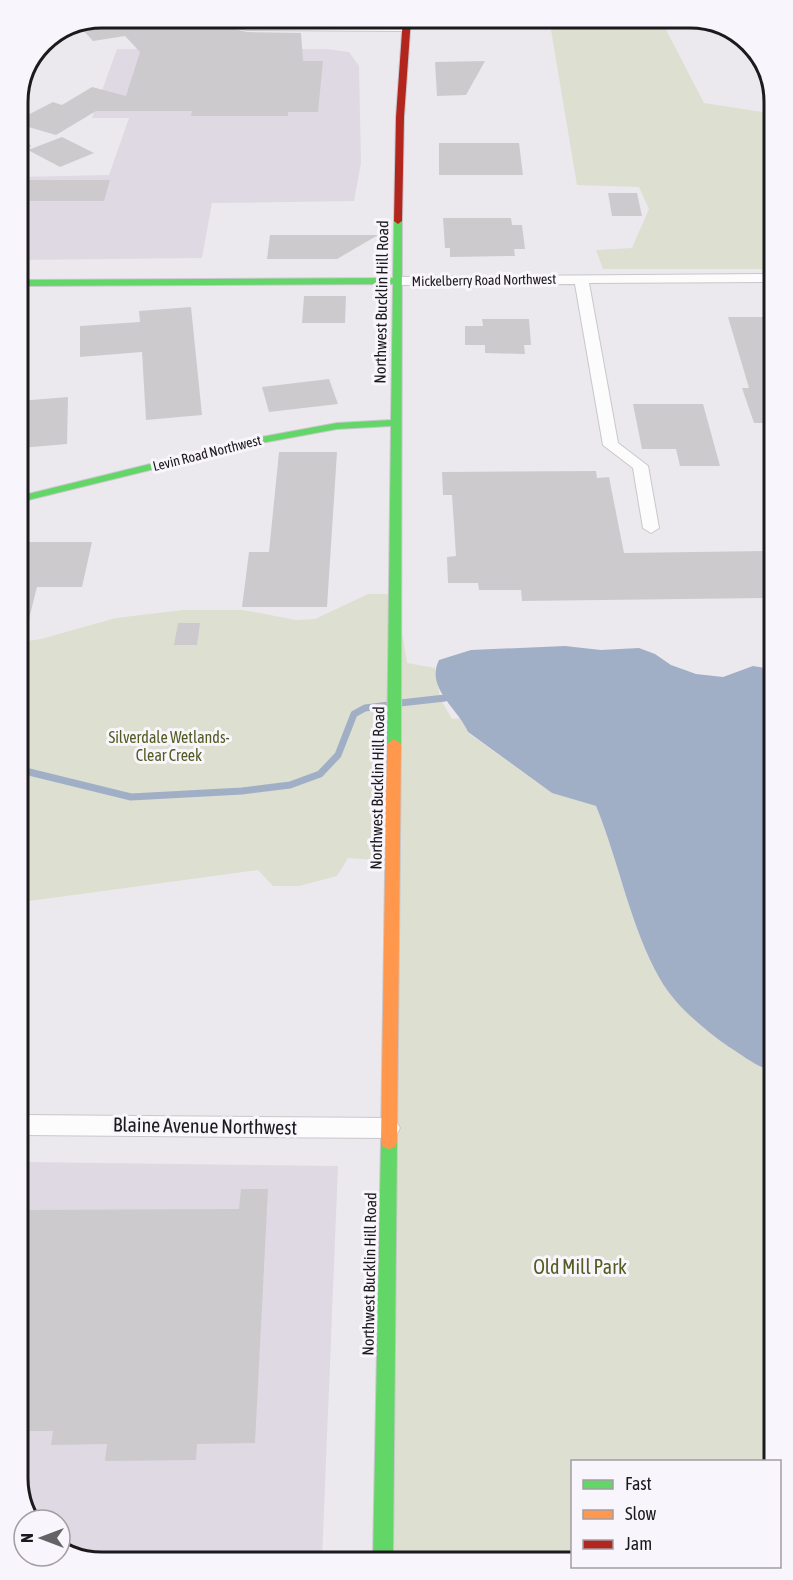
<svg xmlns="http://www.w3.org/2000/svg" width="793" height="1580" font-family="'Asap Condensed',sans-serif">
  <style>
    .built { fill: #ded9e3 }
    .green { fill: #dddfd0 }
    .water { fill: #a1afc6 }
    .lines { fill: none; stroke-linecap: round; stroke-linejoin: round }
    .stream { stroke: #a1afc6; stroke-width: 7 }
    .building { fill: #cdcacd }
    .street-casing { stroke: #c9c7cb; stroke-width: 2 }
    .fast-casing { stroke: #c9c7cb; stroke-width: 2 }
    .slow-casing { stroke: #c9c7cb; stroke-width: 2 }
    .jam-casing { stroke: #c9c7cb; stroke-width: 2 }
    .street { fill: #fcfcfc; fill-rule: evenodd }
    .fast { fill: #63d668; fill-rule: evenodd }
    .slow { fill: #ff974d; fill-rule: evenodd }
    .jam { fill: #b3261e; fill-rule: evenodd }
    .labels { text-anchor: middle; stroke-width: 6; stroke-linejoin: round; paint-order: stroke }
    .far-street-label { font-size: 14px; fill: #1c1a1d; stroke: #f9f5fc }
    .street-label { font-size: 16px; fill: #1c1a1d; stroke: #f9f5fc }
    .park-label { font-size: 16px; fill: #535c21; stroke: #f9f5fc }
    .near-street-label { font-size: 20px; fill: #1c1a1d; stroke: #f9f5fc }
    .near-park-label { font-size: 20px; fill: #535c21; stroke: #f9f5fc }
    .rim { fill: none; stroke: #1c1a1d; stroke-width: 3 }
  </style>
  <rect width="100%" height="100%" fill="#ece9ee"/>
  <g class="built">
    <path d="M117,49H326L349,52L359,66L361,163L354,201L212,203L202,258L19,260V177L109,175L129,118H92Z"/>
    <path d="M23,1162L338,1166L322,1560L96,1562L60,1548V1520H32L24,1510Z"/>
  </g>
  <g class="green">
    <path d="M549,18H660L704,103L769,113L770,269H603L596,250L632,248L649,209L639,187L577,185Z"/>
    <path d="M368,594H396L407,663L435,668L440,698L452,719L462,718L468,733L552,793L596,806C619,863 630,926 660,979C675,1006 705,1030 729,1047C744,1056 756,1067 773,1071L775,1461L572,1462V1557L383,1559L392,861L348,858L337,876L299,886H273L258,870L22,902L21,642L41,639L116,618L183,610H243L296,620L315,619Z"/>
  </g>
  <path class="water" d="M565,646L601,650L639,648L655,654L671,665L696,674L723,677L753,666L771,669L773,1071C756,1067 744,1056 729,1047C705,1030 675,1006 660,979C630,926 619,862 596,806L552,793L468,732C458,708 425,688 439,660L471,650Z"/>
  <g class="lines">
    <g class="stream">
      <path d="M400,703L445,698"/>
      <path d="M21,770L131,797L242,791L290,785L320,774L338,755L354,714L365,708L389,705"/>
    </g>
  </g>
  <g class="building">
    <path d="M133,18H192L247,32L301,33L303,61H323L318,112H288V116H191L192,111H96L56,135L18,124V120L53,102L62,105L92,87L126,96L140,52L125,36L93,41L80,27L92,22H133Z"/>
    <path d="M228,18H300V22H247Z"/>
    <path d="M485,61L466,95L437,96L435,62Z"/>
    <path d="M62,137L94,153L60,167L28,150Z"/>
    <path d="M439,143H519L523,175H439Z"/>
    <path d="M19,180H110L104,201H19Z"/>
    <path d="M608,193H637L642,216H612Z"/>
    <path d="M443,218H511L512,225H522L525,249H514L515,256L450,257V248H445Z"/>
    <path d="M270,235H378L337,259H267Z"/>
    <path d="M304,296H346L345,323H302Z"/>
    <path d="M191,307L202,415L146,420L142,352L80,357V326L140,322L139,311Z"/>
    <path d="M728,317H770V423H754L742,388H749Z"/>
    <path d="M482,319H529L531,345H524L525,354L485,353V345H465V326H483Z"/>
    <path d="M329,379L338,404L269,412L262,387Z"/>
    <path d="M68,397L67,444L20,448L19,401Z"/>
    <path d="M633,404H703L720,466H680L676,449H642Z"/>
    <path d="M279,452H337L327,607H242L249,552H269Z"/>
    <path d="M596,471L597,478L609,477L624,553L771,551V598L522,601L521,590H479L478,583H448L447,557L456,556L452,495H443L442,472Z"/>
    <path d="M20,542H92L82,587H37L27,627H20Z"/>
    <path d="M178,623H200L197,645H174Z"/>
    <path d="M241,1189H268L255,1443L197,1444L196,1460L105,1461L107,1444L51,1445L53,1431H24L23,1210L239,1209Z"/>
  </g>
  <g class="lines">
    <defs>
      <g id="street">
        <path d="M194,18H216L247,24L407,25L412,28L407,31L247,30Z"/>
        <path d="M24,142L30,146L18,151V144Z"/>
        <path d="M770,274V282L589,283L618,443L648,466L659,528L651,533L643,528L633,468L603,445L575,284L397,285L390,281L397,277Z"/>
        <path d="M23,1115L388,1118L396,1121L400,1128L396,1135L388,1138L23,1135Z"/>
      </g>
      <g id="fast">
        <path d="M398,218L402,221L401,744L394,749L387,744L391,426L337,429L256,444L20,502V496L256,438L337,423L391,420L393,284L19,286V280L393,278L394,221Z"/>
        <path d="M389,1135L395,1137L397,1142L393,1559H373L381,1142L383,1137Z"/>
      </g>
      <path id="slow" d="M394,739L401,744L397,1142L395,1147L389,1149L383,1147L381,1142L387,744Z"/>
      <path id="jam" d="M403,18H411L404,117L402,221L398,224L394,221L396,117Z"/>
    </defs>
    <use href="#street" class="street-casing"/>
    <use href="#fast" class="fast-casing"/>
    <use href="#slow" class="slow-casing"/>
    <use href="#jam" class="jam-casing"/>
    <use href="#street" class="street"/>
    <use href="#fast" class="fast"/>
    <use href="#slow" class="slow"/>
    <use href="#jam" class="jam"/>
  </g>
  <g class="labels">
    <g class="far-street-label">
      <text transform="translate(484 280) rotate(-1)" y="5">Mickelberry Road Northwest</text>
      <text transform="translate(207 453) rotate(-14)" y="5">Levin Road Northwest</text>
    </g>
    <g class="street-label">
      <text transform="translate(381 302) rotate(-89)" y="6">Northwest Bucklin Hill Road</text>
      <text transform="translate(377 788) rotate(-89)" y="6">Northwest Bucklin Hill Road</text>
      <text transform="translate(369 1274) rotate(-89)" y="6">Northwest Bucklin Hill Road</text>
    </g>
    <g class="park-label">
      <text x="169" y="743">Silverdale Wetlands-<tspan x="169" dy="18">Clear Creek</tspan></text>
    </g>
    <g class="near-street-label">
      <text transform="translate(205 1126) rotate(1)" y="7">Blaine Avenue Northwest</text>
    </g>
    <g class="near-park-label">
      <text x="580" y="1274">Old Mill Park</text>
    </g>
  </g>
  <path d="M0 0H793V1580H0ZM102 28H690A74 74 0 0 1 764 102V1478A74 74 0 0 1 690 1552H102A74 74 0 0 1 28 1478V102A74 74 0 0 1 102 28Z" fill="#f9f5fc" fill-rule="evenodd"/>
  <path class="rim" d="M102 28H690A74 74 0 0 1 764 102V1478A74 74 0 0 1 690 1552H102A74 74 0 0 1 28 1478V102A74 74 0 0 1 102 28Z"/>
  <rect x="571" y="1460" width="210" height="108" fill="#f9f5fc" stroke="#a19da3" stroke-width="1.5"/>
  <rect x="583" y="1480" width="30" height="9" fill="#63d668" stroke="#a19da3" stroke-width="1.5"/>
  <text x="625" y="1490" font-size="18" fill="#1c1a1d">Fast</text>
  <rect x="583" y="1510" width="30" height="9" fill="#ff974d" stroke="#a19da3" stroke-width="1.5"/>
  <text x="625" y="1520" font-size="18" fill="#1c1a1d">Slow</text>
  <rect x="583" y="1540" width="30" height="9" fill="#b3261e" stroke="#a19da3" stroke-width="1.5"/>
  <text x="625" y="1550" font-size="18" fill="#1c1a1d">Jam</text>
  <g transform="translate(42 1538) rotate(270)"><circle r="28" fill="#f9f5fc" stroke="#a19da3" stroke-width="1.5"/>
  <path d="M0-4.5L10 22L0 15L-10 22Z" fill="#656266"/>
  <text y="-9" font-size="16" font-weight="bold" text-anchor="middle" fill="#1c1a1d">N</text>
  </g>
</svg>
